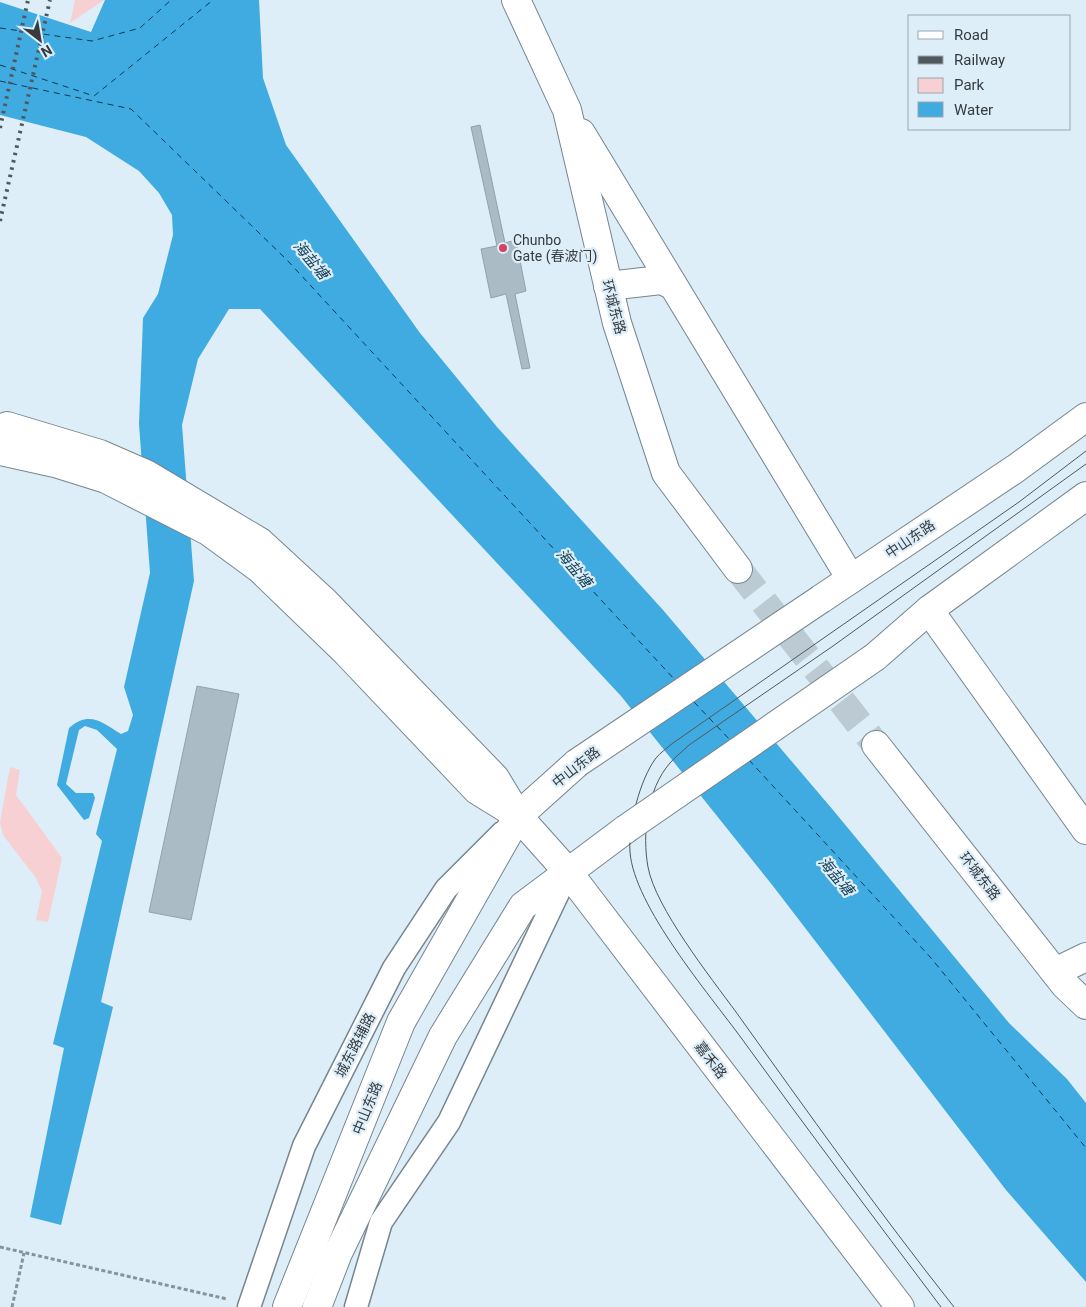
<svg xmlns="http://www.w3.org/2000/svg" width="1086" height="1307" font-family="Roboto,'Noto Sans SC',sans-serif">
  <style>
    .green { fill: #f7d0d3 }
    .water { fill: #3fabe1 }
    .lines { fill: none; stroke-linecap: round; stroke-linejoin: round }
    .ferry { stroke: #0c3a51; stroke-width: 1; stroke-dasharray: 6 5; stroke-linecap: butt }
    .building { fill: #abbbc5; stroke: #92a2ac }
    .tertiary-tunnel { stroke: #bbcad3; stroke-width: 28; stroke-dasharray: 28 14; stroke-linecap: butt }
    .minor-casing { stroke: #76858f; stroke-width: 25 }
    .tertiary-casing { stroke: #76858f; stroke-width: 30 }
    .primary-casing { stroke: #76858f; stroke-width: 30 }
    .path { stroke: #87929a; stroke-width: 3; stroke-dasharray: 4 2.5; stroke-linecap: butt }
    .minor { stroke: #fff; stroke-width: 22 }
    .tertiary { stroke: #fff; stroke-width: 28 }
    .primary { stroke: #fff; stroke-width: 28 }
    .tram { stroke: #50585d; stroke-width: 1 }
    .rail { stroke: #50585d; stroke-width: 4; stroke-dasharray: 2.5 5; stroke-linecap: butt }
    .primary-bridge-casing { stroke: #76858f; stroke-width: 30; stroke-linecap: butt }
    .primary-bridge { stroke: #fff; stroke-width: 28 }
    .poi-dot { fill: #d3435e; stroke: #ddeef8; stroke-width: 2 }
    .labels { text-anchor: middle; stroke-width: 4.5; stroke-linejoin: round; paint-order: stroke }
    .poi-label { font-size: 14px; fill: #353b40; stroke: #ddeef8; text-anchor: start }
    .street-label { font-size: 14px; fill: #353b40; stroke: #ddeef8 }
    .water-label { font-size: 15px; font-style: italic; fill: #0c3a51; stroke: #ddeef8 }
  </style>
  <rect width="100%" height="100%" fill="#ddeef8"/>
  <g class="green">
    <path d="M75,0H104L70,23Z"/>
    <path d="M10,767L20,770L16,795L62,858L48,922L36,920L42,891L36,878L3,835L0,822Z"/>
  </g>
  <path class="water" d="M105,0H259L263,78L286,145L420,333L497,427L663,610L833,810L1009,1023L1067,1079L1086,1103V1282L1006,1190L773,886L621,696L260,309H229L198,359L182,425L194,581L101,1002L113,1007L61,1225L30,1217L64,1048L53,1044L102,841L96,834L117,749L97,730L85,726L79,730L66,784L76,793H93L95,798L89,818L84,820L57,785L69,728C90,710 102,723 121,734L128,731L133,715L124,687L150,573L139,424L143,318L158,294L173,235L172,215L159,193L139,171L86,137L0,115V2L91,32Z"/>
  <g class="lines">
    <g class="ferry">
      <path d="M0,28L92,41L140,28L171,0"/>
      <path d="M0,65L94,96L213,0"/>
      <path d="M0,81L131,109L287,260L675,680"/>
      <path d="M694,702L731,741"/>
      <path d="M749,760L931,958L1086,1148"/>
    </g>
  </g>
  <g class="building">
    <path d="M480,125L505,243L516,240L526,291L515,294L530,368L522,369L506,294L491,298L481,249L497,246L471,127Z"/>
    <path d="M197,686L239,694L191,920L149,912Z"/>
  </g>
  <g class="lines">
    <path class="tertiary-tunnel" d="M738,569L876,745"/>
    <defs>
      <g id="minor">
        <path d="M249,1307L304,1146L394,968L446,889L502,833"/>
        <path d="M356,1307L381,1222L449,1122L568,872"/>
      </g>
      <g id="tertiary">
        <path d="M516,0L567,110L617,323L666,473L738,569"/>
        <path d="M581,133L851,579"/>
        <path d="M608,286L661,280L670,284"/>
        <path d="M929,610L1086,830"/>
        <path d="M876,745L1065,985L1086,1005"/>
        <path d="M518,816L568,872L900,1307"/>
        <path d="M1055,972L1086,957"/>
      </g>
      <g id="primary">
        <path d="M7,426L100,454L146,474L260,542L324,601L495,778L518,816"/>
        <path d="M0,451L55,463L106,479L208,531L260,569L346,652L477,790L511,811"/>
        <path d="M821,599L1015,469L1086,417"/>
        <path d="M875,657L929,610L1086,496"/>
        <path d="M287,1307L401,1022L518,816L577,763"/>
        <path d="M317,1307L338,1253L443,1036L523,906L626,829"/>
      </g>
    </defs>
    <use href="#minor" class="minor-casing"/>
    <use href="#tertiary" class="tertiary-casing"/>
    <use href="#primary" class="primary-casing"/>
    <g class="path">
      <path d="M0,1247L227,1299"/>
      <path d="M12,1307L24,1253"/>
    </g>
    <use href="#minor" class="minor"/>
    <use href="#tertiary" class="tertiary"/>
    <use href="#primary" class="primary"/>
    <g class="tram">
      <path d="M941,1307C874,1218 807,1129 742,1039C709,994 634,906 630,852C628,826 640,779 656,758C660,753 667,748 673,743L1019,502L1086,451"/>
      <path d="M954,1307C878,1211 807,1111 736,1012C711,978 655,907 648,867C642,834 647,789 670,763C676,756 683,751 689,745L833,646L1086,464"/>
    </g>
    <g class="rail">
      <path d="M0,128L28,0"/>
      <path d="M0,221L50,0"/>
    </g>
    <defs>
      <g id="primary-bridge">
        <path d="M577,763L821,599"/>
        <path d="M626,829L875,657"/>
      </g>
    </defs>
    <use href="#primary-bridge" class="primary-bridge-casing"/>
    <use href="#primary-bridge" class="primary-bridge"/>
  </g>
  <circle class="poi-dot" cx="503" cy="248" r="5"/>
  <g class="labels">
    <g class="poi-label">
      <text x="513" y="245">Chunbo<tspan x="513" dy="16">Gate (春波门)</tspan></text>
    </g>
    <g class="street-label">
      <text transform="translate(614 307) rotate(75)" y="5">环城东路</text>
      <text transform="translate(910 539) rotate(-34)" y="5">中山东路</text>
      <text transform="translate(576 767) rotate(-38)" y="5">中山东路</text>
      <text transform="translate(980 876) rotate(52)" y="5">环城东路</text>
      <text transform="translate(355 1045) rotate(-63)" y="5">城东路辅路</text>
      <text transform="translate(711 1060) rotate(53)" y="5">嘉禾路</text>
      <text transform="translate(367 1108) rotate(-68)" y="5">中山东路</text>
    </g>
    <g class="water-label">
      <text transform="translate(311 260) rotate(50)" y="5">海盐塘</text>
      <text transform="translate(574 568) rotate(50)" y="5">海盐塘</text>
      <text transform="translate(836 876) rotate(50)" y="5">海盐塘</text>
    </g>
  </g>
  <rect x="908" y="15" width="162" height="115" fill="#ddeef8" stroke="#9aa6ae"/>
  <rect x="918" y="31" width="25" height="8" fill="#ffffff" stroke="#9aa6ae"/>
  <text x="954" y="40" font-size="15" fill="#353b40">Road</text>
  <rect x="918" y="56" width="25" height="8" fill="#50585d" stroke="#9aa6ae"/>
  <text x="954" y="65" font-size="15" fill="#353b40">Railway</text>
  <rect x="918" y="78" width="25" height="15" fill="#f7d0d3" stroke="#9aa6ae"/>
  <text x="954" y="90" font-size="15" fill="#353b40">Park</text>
  <rect x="918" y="102" width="25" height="15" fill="#3fabe1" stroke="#9aa6ae"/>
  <text x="954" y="115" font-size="15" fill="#353b40">Water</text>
  <g transform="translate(40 40) rotate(149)" stroke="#ddeef8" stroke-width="4" paint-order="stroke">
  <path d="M0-4L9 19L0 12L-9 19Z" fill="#353b40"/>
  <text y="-8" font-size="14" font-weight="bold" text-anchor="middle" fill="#353b40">N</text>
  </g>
</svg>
